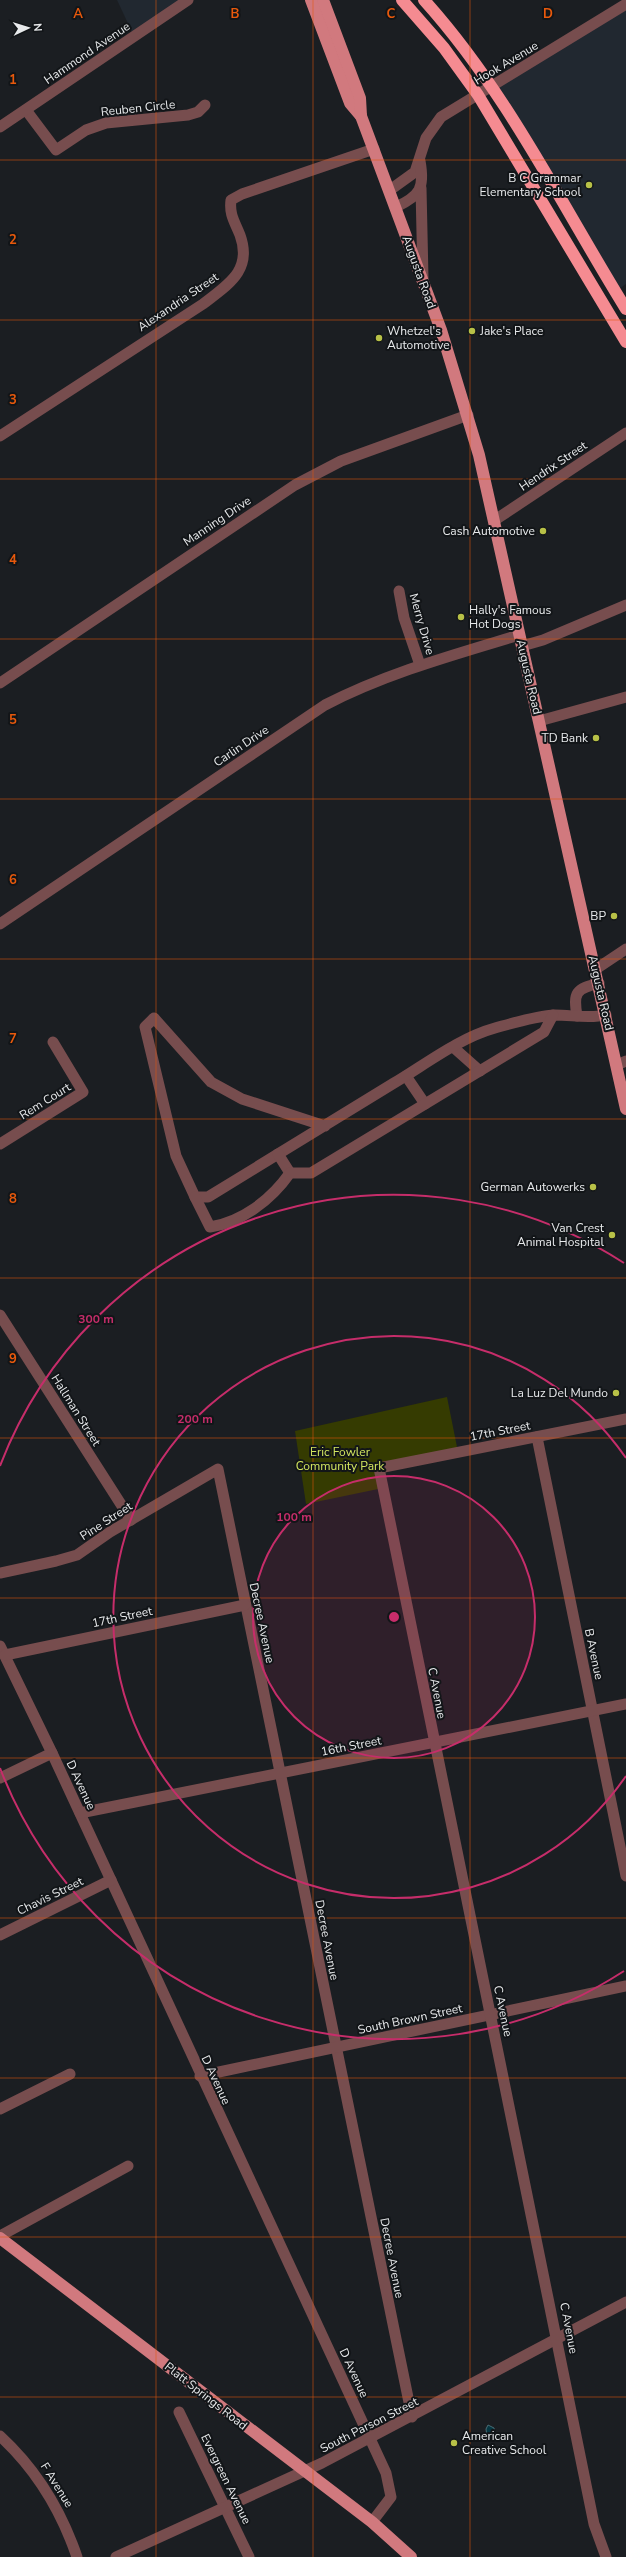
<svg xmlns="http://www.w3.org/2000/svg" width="626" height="2557" font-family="'Nunito Sans',sans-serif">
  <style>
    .built { fill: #212830 }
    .green { fill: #353b01 }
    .water { fill: #053641; stroke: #496c74 }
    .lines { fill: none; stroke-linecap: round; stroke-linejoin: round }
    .minor { stroke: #774d4e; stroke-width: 11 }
    .major { stroke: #d1797e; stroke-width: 12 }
    .highway { stroke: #f58b91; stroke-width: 12 }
    .grid { fill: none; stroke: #e8590c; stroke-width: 1; stroke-opacity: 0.55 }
    .ring { fill: none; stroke: #c62d6a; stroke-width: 2 }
    .poi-dot { fill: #b8c147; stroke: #121518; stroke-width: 1.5 }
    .labels { text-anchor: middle; stroke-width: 4; stroke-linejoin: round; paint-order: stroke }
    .street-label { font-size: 12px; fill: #e8eaec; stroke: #121518 }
    .poi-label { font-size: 12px; fill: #e8eaec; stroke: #121518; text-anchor: end }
    .park-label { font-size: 12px; fill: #d4e760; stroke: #121518 }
    .grid-label { font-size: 13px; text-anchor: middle; font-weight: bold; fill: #e8590c; stroke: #121518; stroke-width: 4; stroke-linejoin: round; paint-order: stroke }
    .centre { fill: #c62d6a; stroke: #121518; stroke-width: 2 }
    .ring-label { font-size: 12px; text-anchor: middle; font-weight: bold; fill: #c62d6a; stroke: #121518; stroke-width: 4; stroke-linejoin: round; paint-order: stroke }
  </style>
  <rect width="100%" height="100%" fill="#1b1e22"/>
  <g class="built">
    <path d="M117,0H180L132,32Z"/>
    <path d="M626,3V284L615,292L492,87Z"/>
  </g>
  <path class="green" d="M447,1397L458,1452L379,1468L383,1488L306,1504L295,1431Z"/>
  <path class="water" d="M488,2425L494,2428L495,2436L492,2439L487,2437L486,2429Z"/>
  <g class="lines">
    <g class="minor">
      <path d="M26,110L56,150L86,130L106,123L188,115L198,112L205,105"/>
      <path d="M0,127L188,0"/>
      <path d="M421,188L423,278"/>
      <path d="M390,190L415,172L426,138L441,117L626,4"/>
      <path d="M396,207C420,196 425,188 420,161"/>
      <path d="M0,436L203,304C227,285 253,271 240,235C235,222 229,215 231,200L242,194L374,149"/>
      <path d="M495,520L626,433"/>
      <path d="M399,591L404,618L420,665"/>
      <path d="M522,646L543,640L626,605"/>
      <path d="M0,683L295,485L341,461L468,415"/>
      <path d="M539,721L626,697"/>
      <path d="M0,924L325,705C387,673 453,655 519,635"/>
      <path d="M596,969L626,949"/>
      <path d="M577,1016C573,992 576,989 599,983"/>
      <path d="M453,1047L480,1071"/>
      <path d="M617,1065L626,1061"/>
      <path d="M406,1076L425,1104"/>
      <path d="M325,1126L242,1099L211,1082L154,1018L145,1027L176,1156L195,1197H208C270,1159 332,1121 394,1083C426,1064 459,1038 495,1028C513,1023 536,1016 555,1015C572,1015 589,1019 606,1015"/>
      <path d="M0,1144L83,1092L53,1042"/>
      <path d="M278,1154L290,1173"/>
      <path d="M195,1197L210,1227C242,1222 271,1200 290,1173H311L544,1032L553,1015"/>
      <path d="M0,1315L131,1520"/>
      <path d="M537,1437L626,1876"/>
      <path d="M0,1573L56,1561L77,1555L110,1532L218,1469L412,2417"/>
      <path d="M0,1646L52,1753L386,2473L391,2497L372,2522"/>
      <path d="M5,1655L245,1605"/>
      <path d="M0,1778L52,1753"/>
      <path d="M80,1813L626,1704"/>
      <path d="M0,1935L111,1880"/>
      <path d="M200,2076L626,1986"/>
      <path d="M0,2109L70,2074"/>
      <path d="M0,2236L128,2166"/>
      <path d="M179,2412L249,2557"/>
      <path d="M0,2436C37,2470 61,2510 77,2557"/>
      <path d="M116,2557L322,2463L626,2302"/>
      <path d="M606,2557L594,2524L379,1468L626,1419"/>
    </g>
    <g class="major">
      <path d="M311,0L350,103L361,116"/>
      <path d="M323,0L360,98L361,116L441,330L479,455L626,1109"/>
      <path d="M0,2238L372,2522L411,2557"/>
    </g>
    <g class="highway">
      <path d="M402,0L444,48L478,95L626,342"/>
      <path d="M424,0C507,92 561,204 626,309"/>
    </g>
  </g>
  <path class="grid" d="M156,0V2557M313,0V2557M470,0V2557M0,160H626M0,320H626M0,479H626M0,639H626M0,799H626M0,959H626M0,1119H626M0,1278H626M0,1438H626M0,1598H626M0,1758H626M0,1918H626M0,2078H626M0,2237H626M0,2397H626"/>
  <circle cx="394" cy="1617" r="141" fill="#c62d6a" fill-opacity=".12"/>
  <g class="ring">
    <circle cx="394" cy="1617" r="141"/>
    <path d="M626 1776A281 281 0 1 1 626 1458"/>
    <path d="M624 1971A422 422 0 0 1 0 1768M0 1466A422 422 0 0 1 624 1263"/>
  </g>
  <g class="poi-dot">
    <circle cx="589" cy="185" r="4"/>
    <circle cx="472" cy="331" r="4"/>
    <circle cx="379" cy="338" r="4"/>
    <circle cx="543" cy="531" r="4"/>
    <circle cx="461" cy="617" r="4"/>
    <circle cx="596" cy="738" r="4"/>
    <circle cx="614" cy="916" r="4"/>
    <circle cx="593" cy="1187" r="4"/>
    <circle cx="612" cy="1235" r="4"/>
    <circle cx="616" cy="1393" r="4"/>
    <circle cx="454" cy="2443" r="4"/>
  </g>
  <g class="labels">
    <g class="street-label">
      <text transform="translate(87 53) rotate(-34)" y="4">Hammond Avenue</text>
      <text transform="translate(506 63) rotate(-31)" y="4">Hook Avenue</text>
      <text transform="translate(138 108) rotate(-6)" y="4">Reuben Circle</text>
      <text transform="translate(419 272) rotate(70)" y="4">Augusta Road</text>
      <text transform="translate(178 302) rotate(-34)" y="4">Alexandria Street</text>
      <text transform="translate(553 466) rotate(-34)" y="4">Hendrix Street</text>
      <text transform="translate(217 521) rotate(-34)" y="4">Manning Drive</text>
      <text transform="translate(422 624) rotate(74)" y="4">Merry Drive</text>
      <text transform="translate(529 677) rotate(77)" y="4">Augusta Road</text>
      <text transform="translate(241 746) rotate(-34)" y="4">Carlin Drive</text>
      <text transform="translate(601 993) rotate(77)" y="4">Augusta Road</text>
      <text transform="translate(45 1101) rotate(-32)" y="4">Rem Court</text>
      <text transform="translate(76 1410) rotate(58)" y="4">Hallman Street</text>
      <text transform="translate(500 1431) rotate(-11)" y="4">17th Street</text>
      <text transform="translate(106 1521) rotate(-33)" y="4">Pine Street</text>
      <text transform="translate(122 1617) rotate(-12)" y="4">17th Street</text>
      <text transform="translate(262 1623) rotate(78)" y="4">Decree Avenue</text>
      <text transform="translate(594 1654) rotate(78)" y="4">B Avenue</text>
      <text transform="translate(437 1693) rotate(79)" y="4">C Avenue</text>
      <text transform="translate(351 1746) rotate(-11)" y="4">16th Street</text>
      <text transform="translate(81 1785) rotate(65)" y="4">D Avenue</text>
      <text transform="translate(50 1896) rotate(-26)" y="4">Chavis Street</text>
      <text transform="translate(327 1940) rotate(79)" y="4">Decree Avenue</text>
      <text transform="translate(503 2011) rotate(78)" y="4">C Avenue</text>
      <text transform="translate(410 2019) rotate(-12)" y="4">South Brown Street</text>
      <text transform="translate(216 2080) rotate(65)" y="4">D Avenue</text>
      <text transform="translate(392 2258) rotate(79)" y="4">Decree Avenue</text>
      <text transform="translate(569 2328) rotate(79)" y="4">C Avenue</text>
      <text transform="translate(354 2373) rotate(65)" y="4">D Avenue</text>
      <text transform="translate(206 2396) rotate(38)" y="4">Platt Springs Road</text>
      <text transform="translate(369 2425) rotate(-27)" y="4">South Parson Street</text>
      <text transform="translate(226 2479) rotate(64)" y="4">Evergreen Avenue</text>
      <text transform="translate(57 2485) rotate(58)" y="4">F Avenue</text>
    </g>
    <g class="poi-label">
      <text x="581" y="182">B C Grammar<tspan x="581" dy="14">Elementary School</tspan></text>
      <text x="387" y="335" text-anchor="start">Whetzel's<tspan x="387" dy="14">Automotive</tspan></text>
      <text x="480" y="335" text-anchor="start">Jake's Place</text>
      <text x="535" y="535">Cash Automotive</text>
      <text x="469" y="614" text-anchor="start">Hally's Famous<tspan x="469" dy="14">Hot Dogs</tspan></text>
      <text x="588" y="742">TD Bank</text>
      <text x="606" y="920">BP</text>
      <text x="585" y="1191">German Autowerks</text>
      <text x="604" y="1232">Van Crest<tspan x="604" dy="14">Animal Hospital</tspan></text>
      <text x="608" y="1397">La Luz Del Mundo</text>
      <text x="462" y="2440" text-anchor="start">American<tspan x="462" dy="14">Creative School</tspan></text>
    </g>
    <g class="park-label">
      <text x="340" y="1456">Eric Fowler<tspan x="340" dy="14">Community Park</tspan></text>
    </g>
  </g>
  <g class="grid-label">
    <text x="78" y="18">A</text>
    <text x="235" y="18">B</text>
    <text x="391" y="18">C</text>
    <text x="548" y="18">D</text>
    <text x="13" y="84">1</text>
    <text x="13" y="244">2</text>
    <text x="13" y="404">3</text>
    <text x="13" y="564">4</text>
    <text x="13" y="724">5</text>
    <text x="13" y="884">6</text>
    <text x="13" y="1043">7</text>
    <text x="13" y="1203">8</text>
    <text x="13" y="1363">9</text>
  </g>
  <circle cx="394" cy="1617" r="6" class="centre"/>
  <g class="ring-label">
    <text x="96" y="1323">300 m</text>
    <text x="195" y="1423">200 m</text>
    <text x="294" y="1521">100 m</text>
  </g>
  <g transform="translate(28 28) rotate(86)" stroke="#121518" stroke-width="3" paint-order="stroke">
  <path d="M0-3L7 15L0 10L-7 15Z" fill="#e8eaec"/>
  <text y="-6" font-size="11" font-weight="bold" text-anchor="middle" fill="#e8eaec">N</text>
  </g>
</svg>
